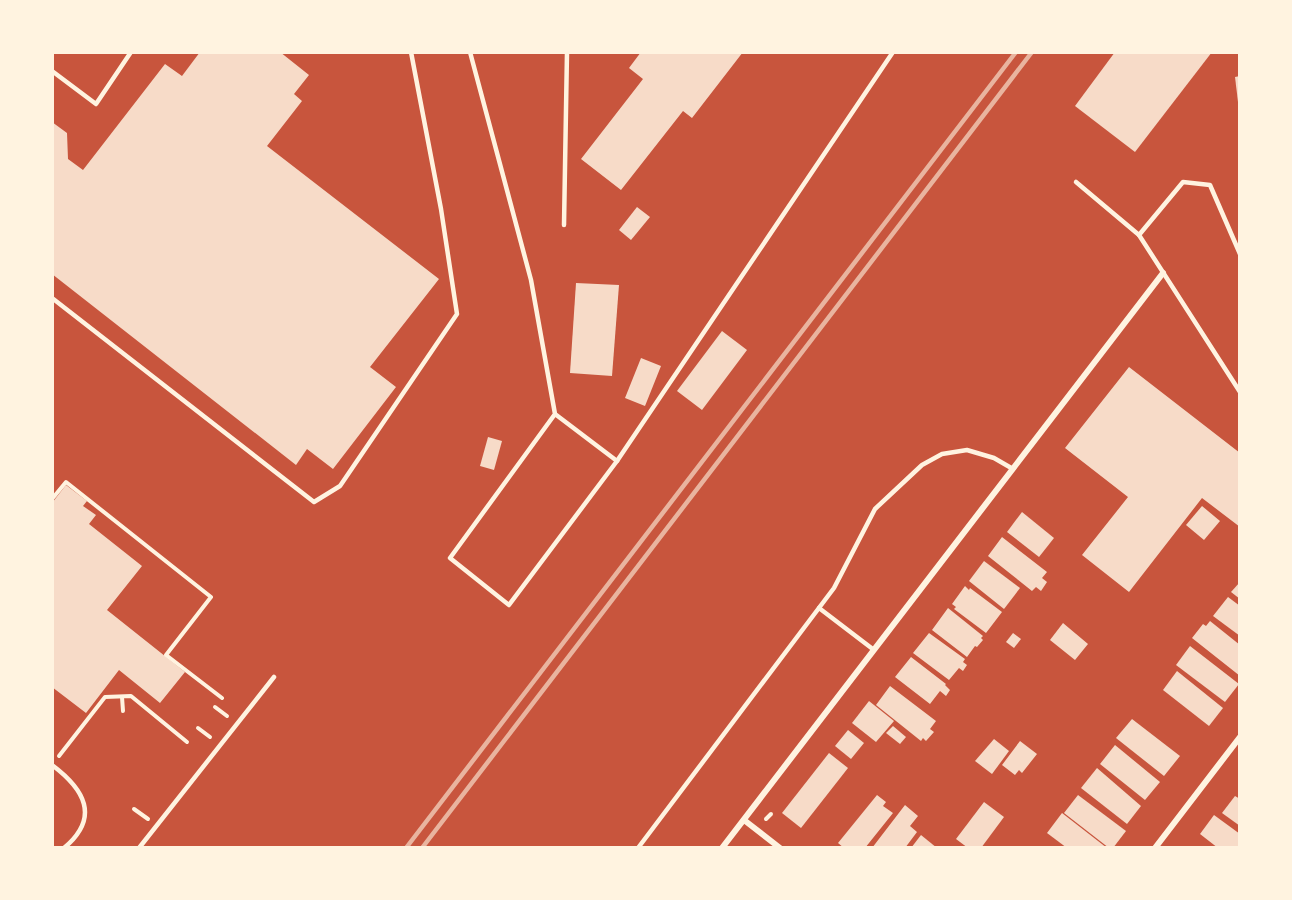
<svg xmlns="http://www.w3.org/2000/svg" width="1292" height="900" font-family="'Roboto Condensed',sans-serif">
  <style>
    .building { fill: #f7dbc8 }
    .lines { fill: none; stroke-linecap: round; stroke-linejoin: round }
    .path { stroke: #fff3e0; stroke-width: 4 }
    .service { stroke: #fff3e0; stroke-width: 4.5 }
    .minor { stroke: #fff3e0; stroke-width: 6 }
    .rail { stroke: #e9b49f; stroke-width: 4.5 }
  </style>
  <rect width="100%" height="100%" fill="#c8553d"/>
  <g class="building">
    <path d="M200,52H280L309,75L294,94L302,101L267,146L439,279L370,367L396,387L333,469L307,449L296,465L52,274V122L67,133L68,159L83,170L165,64L182,76Z"/>
    <path d="M641,52H743L692,118L683,111L621,190L581,159L643,79L629,68Z"/>
    <path d="M1115,52H1212L1135,152L1075,106Z"/>
    <path d="M1240,76V102H1238L1235,77Z"/>
    <path d="M637,207L650,217L631,240L619,230Z"/>
    <path d="M576,283L619,285L612,376L570,373Z"/>
    <path d="M722,331L747,350L702,410L677,391Z"/>
    <path d="M641,358L661,366L645,406L625,398Z"/>
    <path d="M1129,367L1240,453V527L1202,498L1129,592L1082,555L1128,497L1065,448Z"/>
    <path d="M488,437L502,441L494,470L480,466Z"/>
    <path d="M66,485L87,501L83,506L96,515L89,524L142,566L107,610L185,672L160,703L119,670L86,713L52,687V503Z"/>
    <path d="M1202,506L1220,521L1204,540L1186,525Z"/>
    <path d="M1022,512L1054,538L1039,557L1007,532Z"/>
    <path d="M1002,537L1047,572L1042,578L1047,582L1041,591L1036,587L1032,591L988,556Z"/>
    <path d="M984,561L1020,588L1004,609L969,581Z"/>
    <path d="M1240,582V599L1231,592Z"/>
    <path d="M965,586L969,590L970,588L1002,612L986,633L954,609L956,607L952,604Z"/>
    <path d="M1228,597L1240,606V636L1213,616Z"/>
    <path d="M948,608L983,636L981,638L983,640L977,647L975,646L967,657L932,630Z"/>
    <path d="M1210,621L1240,645V676L1192,638L1203,624L1206,626Z"/>
    <path d="M1063,623L1088,644L1075,660L1050,640Z"/>
    <path d="M929,633L965,659L963,662L967,665L963,671L959,668L949,680L913,653Z"/>
    <path d="M1013,633L1021,639L1014,648L1006,642Z"/>
    <path d="M1190,646L1239,684L1225,702L1176,665Z"/>
    <path d="M911,657L946,684L945,685L950,690L946,696L940,691L930,704L895,677Z"/>
    <path d="M1177,671L1223,708L1209,726L1163,690Z"/>
    <path d="M890,686L936,721L930,729L934,732L926,741L923,738L921,741L876,705Z"/>
    <path d="M869,701L894,721L876,742L852,723Z"/>
    <path d="M1132,719L1180,756L1164,776L1116,738Z"/>
    <path d="M893,726L906,737L900,744L886,733Z"/>
    <path d="M848,730L864,743L851,759L835,746Z"/>
    <path d="M994,739L1009,751L992,774L975,761Z"/>
    <path d="M1020,741L1037,754L1022,773L1019,770L1015,775L1002,765Z"/>
    <path d="M1115,745L1160,782L1145,800L1100,764Z"/>
    <path d="M829,753L848,768L801,828L782,813Z"/>
    <path d="M1097,768L1141,806L1127,824L1081,788Z"/>
    <path d="M877,795L886,802L883,806L893,813L865,848H844L838,843Z"/>
    <path d="M1078,795L1126,831L1113,848H1109L1064,813Z"/>
    <path d="M1235,796L1240,799V826L1222,813Z"/>
    <path d="M984,802L1004,817L981,848H968L956,839Z"/>
    <path d="M905,805L918,816L910,826L917,832L905,848H872Z"/>
    <path d="M1062,813L1107,848H1067L1047,833Z"/>
    <path d="M1214,815L1240,834V848H1218L1200,834Z"/>
    <path d="M921,835L937,848H911Z"/>
  </g>
  <g class="lines">
    <g class="path">
      <path d="M52,499L66,482L211,597L166,655L222,698"/>
      <path d="M122,697L123,711"/>
      <path d="M215,707L227,716"/>
      <path d="M198,728L210,737"/>
      <path d="M59,756L105,697L131,696L187,742"/>
      <path d="M134,809L148,819"/>
      <path d="M766,819L771,814"/>
    </g>
    <g class="service">
      <path d="M470,52L531,280L555,414L617,461L509,605L450,558L555,414"/>
      <path d="M52,71L96,104L131,52"/>
      <path d="M1076,182L1139,235"/>
      <path d="M564,225L567,52"/>
      <path d="M1240,254L1210,185L1183,182L1139,235L1240,392"/>
      <path d="M52,298L314,502L340,486L457,314L441,209L411,52"/>
      <path d="M617,461L893,52"/>
      <path d="M819,608L874,650"/>
      <path d="M52,765C84,789 101,817 64,848"/>
      <path d="M139,848L274,677"/>
      <path d="M638,848L834,588L875,509L922,465L942,454L967,450L994,458L1013,469"/>
    </g>
    <g class="minor">
      <path d="M744,820L780,848"/>
      <path d="M722,848L1163,273"/>
      <path d="M1155,848L1240,737"/>
    </g>
    <g class="rail">
      <path d="M406,848L1016,52"/>
      <path d="M422,848L1032,52"/>
    </g>
  </g>
  <rect width="1292" height="900" fill="none" stroke="#fff3e0" stroke-width="108"/>
</svg>
